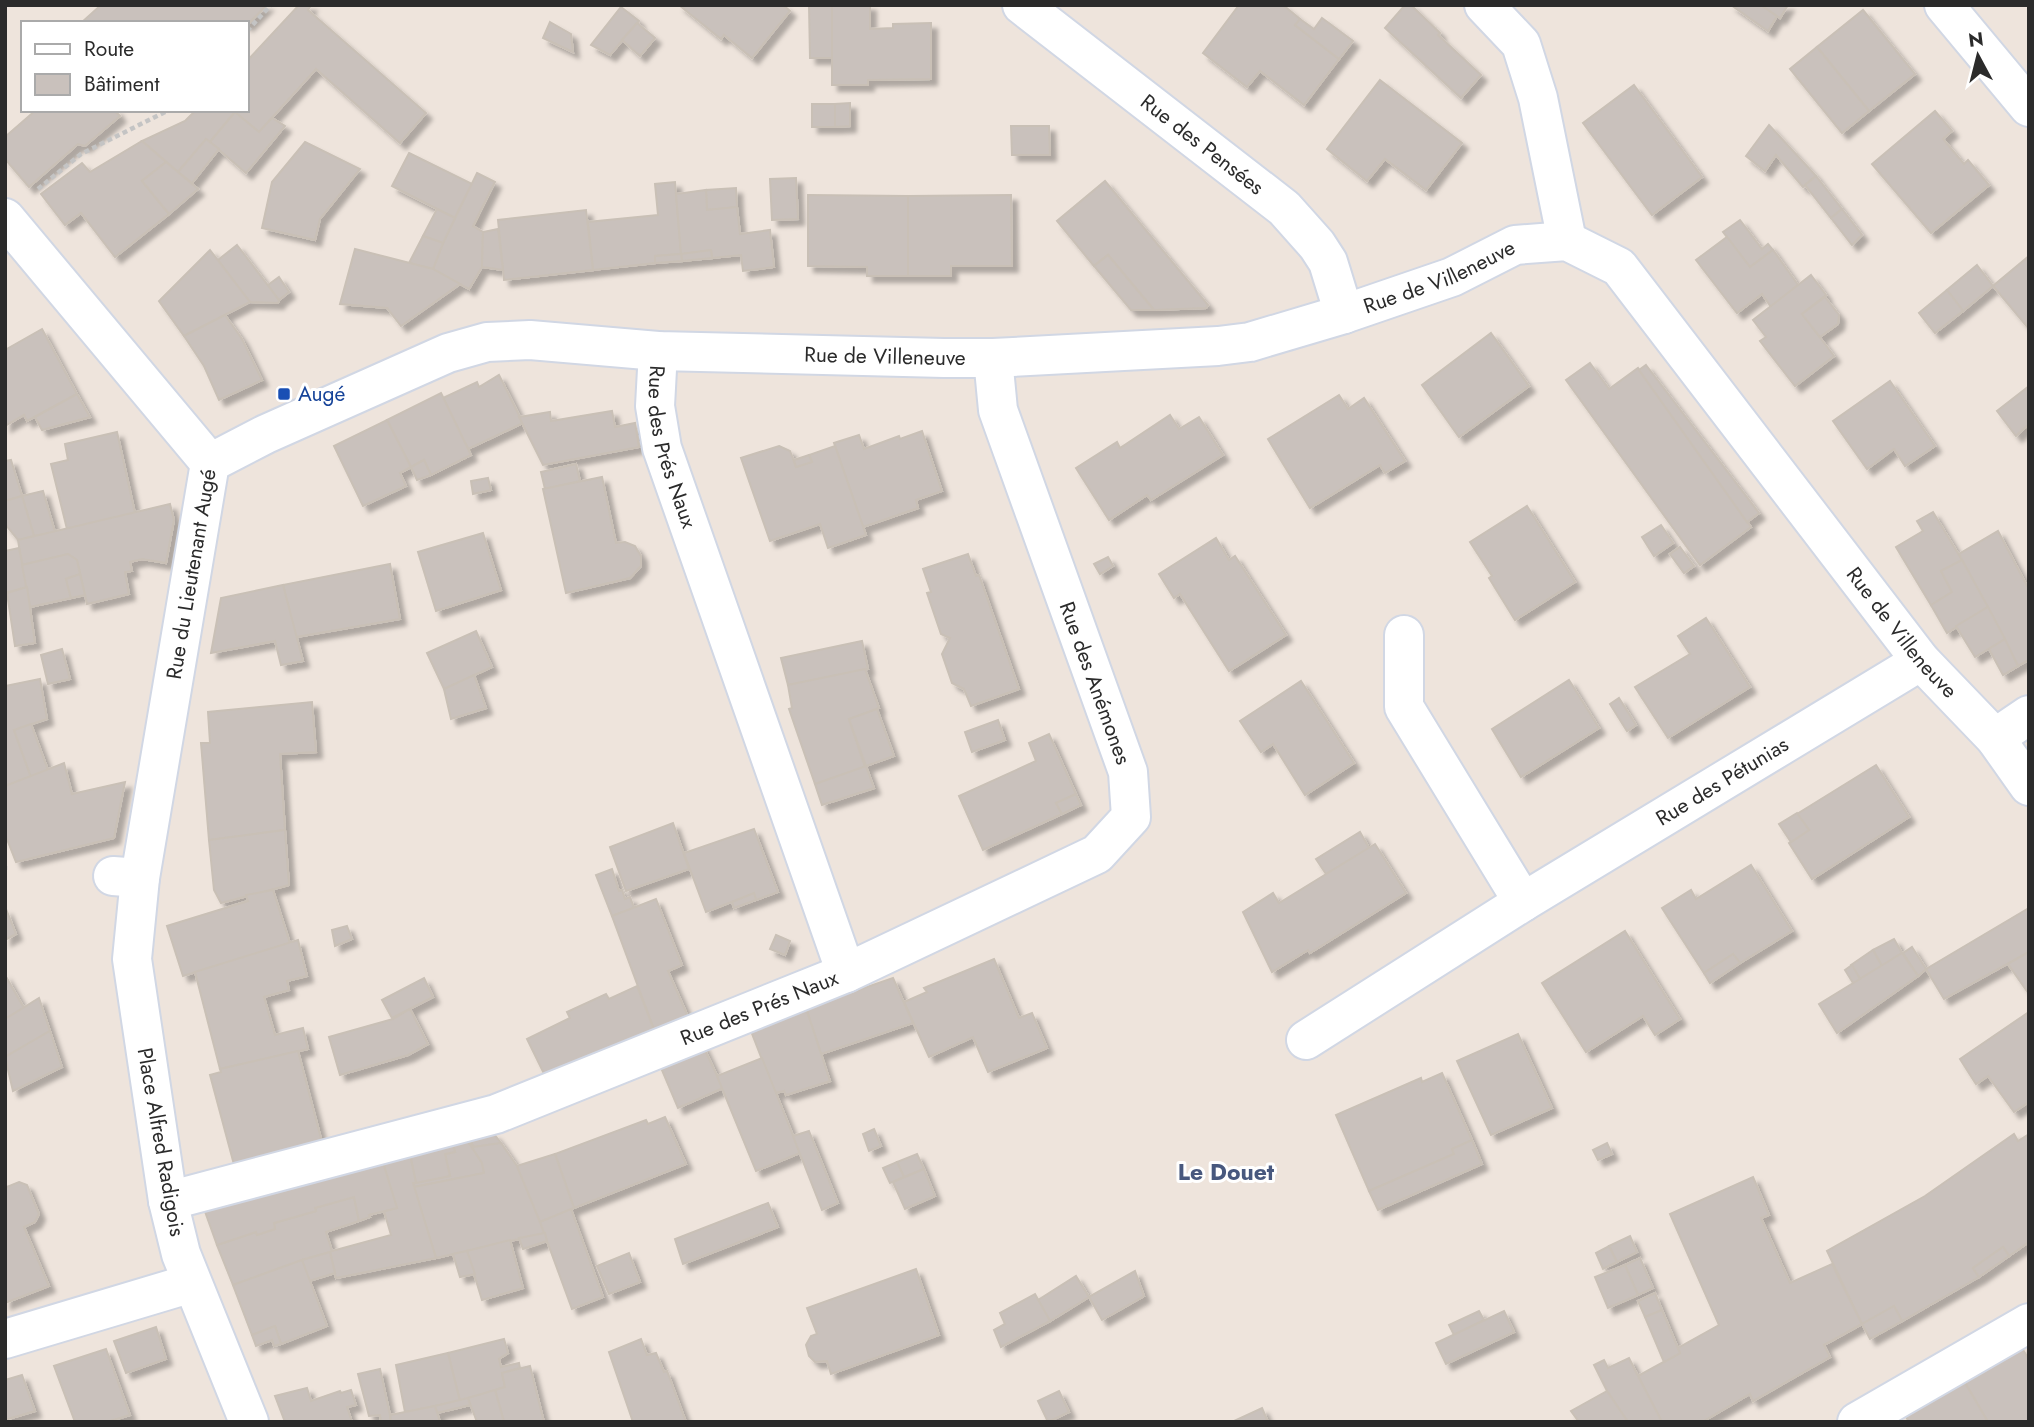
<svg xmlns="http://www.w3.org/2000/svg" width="2034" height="1427" font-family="Jost,sans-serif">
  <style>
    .building { fill: #c9c1bc; stroke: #c9c0b6; stroke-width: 2; filter: url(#shadow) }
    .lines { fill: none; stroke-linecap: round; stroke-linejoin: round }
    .minor-casing { stroke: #d1d7e4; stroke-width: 42 }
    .tertiary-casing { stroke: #d1d7e4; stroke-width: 42 }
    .path { stroke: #c4c4c4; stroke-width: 4.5; stroke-dasharray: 5 3.5; stroke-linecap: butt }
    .minor { stroke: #fff; stroke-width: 38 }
    .tertiary { stroke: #fff; stroke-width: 38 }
    .transit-dot { fill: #1a4fb4; stroke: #fff; stroke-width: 2.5 }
    .labels { text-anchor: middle; stroke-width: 6; stroke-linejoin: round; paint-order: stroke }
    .street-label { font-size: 21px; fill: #2b2b2b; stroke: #fff }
    .transit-label { font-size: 21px; fill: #164399; stroke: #fff; text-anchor: start }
    .neighbourhood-label { font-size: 23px; font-weight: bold; fill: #48587e; stroke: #fff }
  </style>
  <defs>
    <filter id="shadow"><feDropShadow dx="6" dy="6" stdDeviation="2" flood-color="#0004"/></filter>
  </defs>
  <rect width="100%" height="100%" fill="#eee4dc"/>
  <g class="building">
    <path d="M101,5H267L247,25V23H81Z"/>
    <path d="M299,5H311L308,10L426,113L400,143L316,69L259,132L232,110H247V61Z"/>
    <path d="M679,5H783L790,11L752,58L724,35L721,39Z"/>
    <path d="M809,5H832V58H810Z"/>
    <path d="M832,5H870V29L893,28V24L931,23V79L868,80V85H832Z"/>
    <path d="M1239,5H1283L1300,19L1295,25L1339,59L1304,105L1260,71L1247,87L1203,53Z"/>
    <path d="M1405,5H1411L1440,33L1438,35L1481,75L1461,98L1385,28Z"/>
    <path d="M1731,5H1761L1777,16L1768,31Z"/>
    <path d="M1761,5H1788L1780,18Z"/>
    <path d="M621,7L639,21L610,55L591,45Z"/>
    <path d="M1863,10L1915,74L1869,111L1817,47Z"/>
    <path d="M1322,18L1353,41L1339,59L1295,25L1300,19L1314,29Z"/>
    <path d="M550,22L571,34L573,52L543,38Z"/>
    <path d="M637,23L655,38L640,56L622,40Z"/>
    <path d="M1817,47L1869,111L1842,133L1790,69Z"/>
    <path d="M1380,80L1462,143L1426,190L1385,159L1367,181L1327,149Z"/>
    <path d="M1634,85L1702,177L1652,215L1583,123Z"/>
    <path d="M850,103V126L835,127V104Z"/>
    <rect x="812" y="104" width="23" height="23"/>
    <path d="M36,110H117L116,112L120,116L85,146L78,144L29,187L5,159V137Z"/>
    <path d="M196,110H232L235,112L210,142L206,139L178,172L142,141L185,121Z"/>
    <path d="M1935,111L1952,131L1943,139L1964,164L1968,160L1989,185L1931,233L1872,164Z"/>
    <path d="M235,112L259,132L272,118L285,126L246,173L210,142Z"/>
    <path d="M1769,125L1816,176L1803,187L1776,155L1765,171L1746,156Z"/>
    <path d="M1011,126H1049L1050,155H1012Z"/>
    <path d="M206,139L219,149L192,183L178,172Z"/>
    <path d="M142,141L166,162L142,181L169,214L115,257L81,213L65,225L41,194L82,163L90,172Z"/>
    <path d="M305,142L360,169L320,219L315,240L262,228L272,182Z"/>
    <path d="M409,153L472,184L455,218L392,186Z"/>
    <path d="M166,162L198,189L169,214L142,181Z"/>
    <path d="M477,173L495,182L473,226L483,232L482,267L469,289L433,269L443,243Z"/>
    <path d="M1816,176L1842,209L1831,218L1805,185Z"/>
    <path d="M796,178L798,219L772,220L770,179Z"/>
    <path d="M1105,181L1208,305L1206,308L1154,310L1108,255L1094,266L1057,221Z"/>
    <path d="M675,182L681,254L655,256V263L593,270L588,222L658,215L655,184Z"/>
    <path d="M736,188L737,207L707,210L706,190Z"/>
    <path d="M706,190L707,210L737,207L740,234L770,230L774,267L743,271L741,255L712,258L711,250L681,254L676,194Z"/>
    <path d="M808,195L908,196V276H867V267L808,266Z"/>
    <path d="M1011,195L1012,266H951V276H908V196Z"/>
    <path d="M437,209L455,218L443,243L423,236Z"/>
    <path d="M1842,209L1862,235L1852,245L1831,218Z"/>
    <path d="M586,210L593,270L504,280L498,220Z"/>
    <path d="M1740,220L1762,249L1768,244L1773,250L1750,267L1723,232Z"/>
    <path d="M498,229L503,270L482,267L483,232Z"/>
    <path d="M423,236L443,243L433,269L409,263Z"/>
    <path d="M1727,237L1750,267L1773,250L1798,285L1771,307L1762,294L1737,313L1696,260Z"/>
    <path d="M237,245L279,300L278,303L249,302L218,260Z"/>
    <path d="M355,249L433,269L460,284L401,326L387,308L340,304Z"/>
    <path d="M210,250L250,302L184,336L159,301Z"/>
    <path d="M711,250L712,258L682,261L681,254Z"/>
    <path d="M681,254L682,261L655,263V256Z"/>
    <path d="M1108,255L1154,310H1131L1094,266Z"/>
    <path d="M2029,256V329L1993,286Z"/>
    <path d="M1977,265L1993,286L1963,311L1947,290Z"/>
    <path d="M1811,275L1826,295L1802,314L1834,356L1795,386L1760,341L1766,337L1753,320Z"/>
    <path d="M279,277L289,292L279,300L268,285Z"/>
    <path d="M1947,290L1963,311L1935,333L1919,313Z"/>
    <path d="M1825,297L1839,315L1838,324L1820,337L1802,314Z"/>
    <path d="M225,315L242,339L262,380L219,400L204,366L184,336Z"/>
    <path d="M42,329L77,394L27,421L24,415L5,426V350Z"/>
    <path d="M1491,333L1529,386L1459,437L1422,385Z"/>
    <path d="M1590,363L1609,389L1638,368L1751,527L1700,565L1566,380Z"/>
    <path d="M1646,365L1759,513L1747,522L1639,370Z"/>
    <path d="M499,375L523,423L468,449L443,398L477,382L479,387Z"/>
    <path d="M1890,381L1935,446L1905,466L1894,449L1867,469L1833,421Z"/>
    <path d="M2029,386V424L2016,436L1997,411Z"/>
    <path d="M441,393L471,455L431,475L424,460L411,467L387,420Z"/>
    <path d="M77,394L90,417L42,430L35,417Z"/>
    <path d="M1339,395L1348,409L1364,398L1405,461L1385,473L1380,465L1310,508L1268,439Z"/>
    <path d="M612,411L615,427L635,423L639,447L543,465L519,417L550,412L551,421Z"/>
    <path d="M1170,415L1179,429L1199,417L1223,455L1151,500L1147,495L1109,520L1076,468L1117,442L1120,448Z"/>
    <path d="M387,420L411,467L400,473L406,486L363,506L334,446Z"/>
    <path d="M922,431L942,491L916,500L918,508L863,527L834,443L859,435L864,449L899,436L900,439Z"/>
    <path d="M117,432L135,513L67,529L51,464L68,460L65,444Z"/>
    <path d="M779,446L790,451L796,467L812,462L809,455L835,446L866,535L828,548L820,524L770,541L741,458Z"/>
    <path d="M809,455L812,462L796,467L794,460Z"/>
    <path d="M11,460L22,496L5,501V461Z"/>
    <path d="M424,460L431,475L417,480L411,467Z"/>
    <path d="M576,464L580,481L545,489L541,472Z"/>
    <path d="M602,477L616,543L625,542L635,546L641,556V566L630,578L566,593L543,489Z"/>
    <path d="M488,478L491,490L473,494L471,481Z"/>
    <path d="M43,491L55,532L34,536L22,496Z"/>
    <path d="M22,496L34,536L18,540L5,524V501Z"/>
    <path d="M170,504L174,520L166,563L142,559L130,562L132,571L125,572L129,594L87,604L77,560L68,554L22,565L18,540Z"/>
    <path d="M1527,506L1575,582L1515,620L1489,578L1492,576L1470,542Z"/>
    <path d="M1933,512L1962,560L1941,571L1952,592L1931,605L1896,547L1923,531L1917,521Z"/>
    <path d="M1661,525L1673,543L1654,556L1642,537Z"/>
    <path d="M1998,531L2027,586L2029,585V660L2018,666L1959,554Z"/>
    <path d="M483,533L501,590L436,611L418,552Z"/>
    <path d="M1216,538L1229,560L1235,556L1286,635L1229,671L1180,594L1174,598L1159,574Z"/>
    <path d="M1680,547L1694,566L1684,573L1670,554Z"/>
    <path d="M19,548L27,587L5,593V551Z"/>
    <path d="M68,554L77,560L80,574L66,579L71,598L30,607L22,565Z"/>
    <path d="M968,554L976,576L979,575L1019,689L971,706L964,689L952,683L942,654L950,638L941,634L927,593L931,592L923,569Z"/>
    <path d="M1108,557L1113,566L1100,574L1094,564Z"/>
    <path d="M1962,560L1988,607L1947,633L1931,605L1952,592L1941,571Z"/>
    <path d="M390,564L400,619L296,637L283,585Z"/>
    <path d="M80,574L85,595L71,598L66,579Z"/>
    <path d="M283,585L303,661L281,665L275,641L211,653L221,598Z"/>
    <path d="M27,587L35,643L15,646L7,593Z"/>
    <path d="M1988,607L2005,639L1975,657L1956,626Z"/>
    <path d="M1706,618L1750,687L1668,738L1635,687L1690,654L1678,636Z"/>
    <path d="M476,631L492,667L444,689L427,653Z"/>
    <path d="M2005,639L2018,666L2003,675L1989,649Z"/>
    <path d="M862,641L868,669L788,685L781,658Z"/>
    <path d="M62,649L70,679L48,684L41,655Z"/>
    <path d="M865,669L879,708L849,719L865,767L815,784L789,709L792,708L788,685Z"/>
    <path d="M474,675L486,708L451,719L444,689Z"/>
    <path d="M40,679L47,719L14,730L31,777L5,786V686Z"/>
    <path d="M1569,680L1599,728L1521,777L1492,729Z"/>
    <path d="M1301,681L1354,763L1305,795L1273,744L1261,752L1240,721Z"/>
    <path d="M1619,698L1636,725L1627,731L1610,704Z"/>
    <path d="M312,702L316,752L280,754L285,830L209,840L201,743H210L208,712Z"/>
    <path d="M877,709L894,756L866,766L849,719Z"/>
    <path d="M998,720L1005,740L972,752L965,732Z"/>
    <path d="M31,724L48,770L31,777L14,730Z"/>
    <path d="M1049,734L1076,794L1056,803L1062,814L983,850L959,796L1036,761L1029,743Z"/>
    <path d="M64,763L72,794L125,782L114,838L16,862L5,834V786Z"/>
    <path d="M1876,765L1909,817L1812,879L1789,843L1809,830L1797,814Z"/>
    <path d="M866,766L874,788L822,805L815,784Z"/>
    <path d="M1076,794L1081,805L1062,814L1056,803Z"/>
    <path d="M1797,813L1809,830L1791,842L1779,824Z"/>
    <path d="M673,823L689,869L626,891L610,847Z"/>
    <path d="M754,829L778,892L756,900L754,893L706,912L684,853Z"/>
    <path d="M285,830L289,885L221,903L214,890L209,840Z"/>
    <path d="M1360,832L1369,848L1326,874L1316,859Z"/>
    <path d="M1375,844L1406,893L1310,953L1308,950L1272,972L1243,912L1273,893L1279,903Z"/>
    <path d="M1751,865L1792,931L1740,963L1733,954L1704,973L1662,908L1691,890L1696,899Z"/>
    <path d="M612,869L619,891L622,890L625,899L630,897L634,908L612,916L596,875Z"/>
    <path d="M273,890L290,943L183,976L167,926L248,901L246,895Z"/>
    <path d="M754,893L756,900L734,908L732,902Z"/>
    <path d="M656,899L682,965L668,971L689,1019L656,1035L612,916Z"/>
    <path d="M2029,908V952L1944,999L1926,969Z"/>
    <path d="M6,909L16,934L5,940V909Z"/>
    <path d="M347,926L352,939L335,946L332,930Z"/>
    <path d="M1625,931L1680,1019L1655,1035L1643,1016L1586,1052L1542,983Z"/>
    <path d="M776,935L790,941L785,955L770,949Z"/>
    <path d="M1894,939L1902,953L1882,966L1873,950Z"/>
    <path d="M298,940L307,976L287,981L289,990L264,997L275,1035L303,1028L308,1049L220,1069L195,972Z"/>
    <path d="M1912,947L1926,969L1918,976L1903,953Z"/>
    <path d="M1873,950L1882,966L1860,979L1851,965Z"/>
    <path d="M2029,952V994L2008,964Z"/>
    <path d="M1902,953L1918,976L1837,1033L1819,1004Z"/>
    <path d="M1733,954L1740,963L1710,983L1704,973Z"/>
    <path d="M994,959L1019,1018L1032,1013L1047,1048L988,1072L973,1037L929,1057L904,1002L927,992L924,988Z"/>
    <path d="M1852,965L1860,979L1853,983L1845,970Z"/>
    <path d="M5,975L24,1008L5,1019Z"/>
    <path d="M424,978L433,997L392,1018L382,1000Z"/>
    <path d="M893,978L913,1023L821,1054L806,1008Z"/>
    <path d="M637,986L656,1035L550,1086L527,1039L570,1018L567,1012L606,994L609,999Z"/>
    <path d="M39,998L50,1031L5,1057V1019Z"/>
    <path d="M806,1008L830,1081L786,1095L784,1091L775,1093L749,1026Z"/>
    <path d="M410,1009L428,1044L408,1055L340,1075L329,1037L393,1019Z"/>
    <path d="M2029,1012V1102L2014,1112L1988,1076L1976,1084L1960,1059Z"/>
    <path d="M50,1031L62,1067L13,1091L5,1057Z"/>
    <path d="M1518,1034L1552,1108L1491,1135L1457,1061Z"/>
    <path d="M702,1044L723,1088L678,1108L659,1063Z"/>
    <path d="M298,1051L323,1146L236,1172L210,1075L221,1072L220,1069Z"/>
    <path d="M762,1058L800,1153L756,1171L717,1076Z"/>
    <path d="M1442,1073L1472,1140L1452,1149L1454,1154L1369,1191L1336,1115L1421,1078L1422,1082Z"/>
    <path d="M665,1117L686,1164L574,1208L555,1154L646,1120L648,1124Z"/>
    <path d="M874,1129L881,1146L869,1151L863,1134Z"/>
    <path d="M809,1131L838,1203L822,1210L793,1136Z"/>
    <path d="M494,1134L501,1143L474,1147L468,1138Z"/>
    <path d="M2014,1134L2018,1141L2029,1134V1242L2009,1256L2003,1247L1973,1268L1979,1277L1902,1321L1894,1306L1862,1324L1827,1251L1925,1196Z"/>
    <path d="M466,1138L482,1163L484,1173L414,1187L413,1183L450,1176L445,1154L455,1152L452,1141Z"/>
    <path d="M466,1138H468L474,1147L501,1143L517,1166L545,1233L436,1258L414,1187L484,1173L482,1163Z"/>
    <path d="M1472,1140L1482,1164L1378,1210L1369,1191L1454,1154L1452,1149Z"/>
    <path d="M452,1141L455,1152L445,1154L450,1176L416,1183L409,1150Z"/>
    <path d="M1607,1143L1612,1154L1598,1160L1593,1150Z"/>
    <path d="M409,1150L416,1183H413L436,1258L336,1278L330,1252L302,1260L233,1285L217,1245L256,1232L257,1235L275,1229L274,1223L316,1211L315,1208L354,1197L359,1221L326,1232L332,1251L391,1235L384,1211L397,1208L381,1156Z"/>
    <path d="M555,1154L574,1208L540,1222L517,1166Z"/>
    <path d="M917,1154L924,1169L904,1177L897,1162Z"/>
    <path d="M381,1156L397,1208L369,1215L370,1217L359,1221L354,1197L315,1208L316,1211L274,1223L275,1229L257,1235L256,1232L217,1245L203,1206Z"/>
    <path d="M897,1162L904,1177L890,1183L883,1168Z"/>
    <path d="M924,1169L935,1196L905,1209L893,1182Z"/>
    <path d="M1753,1177L1769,1215L1761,1218L1790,1283L1832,1264L1862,1324L1824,1345L1830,1357L1753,1401L1750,1394L1702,1422H1662L1638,1376L1680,1353L1678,1348L1719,1325L1670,1214Z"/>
    <path d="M19,1182L27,1185L39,1214L35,1222L24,1227L49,1286L5,1303V1184L7,1187Z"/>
    <path d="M768,1203L778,1227L683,1264L675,1239Z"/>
    <path d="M571,1209L603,1297L572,1309L540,1222Z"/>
    <path d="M545,1233L547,1241L523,1249L519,1238Z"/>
    <path d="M1630,1236L1637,1252L1617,1262L1609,1246Z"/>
    <path d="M510,1240L523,1288L482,1300L467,1251Z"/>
    <path d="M1609,1246L1617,1262L1603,1269L1596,1253Z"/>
    <path d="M2003,1247L2009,1256L1979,1277L1973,1268Z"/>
    <path d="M467,1251L475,1274L460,1277L453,1254Z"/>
    <path d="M330,1252L335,1273L309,1281L302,1260Z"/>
    <path d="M629,1253L640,1282L609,1294L597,1266Z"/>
    <path d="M1640,1258L1653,1288L1638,1295L1625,1265Z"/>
    <path d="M302,1260L327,1326L281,1344L275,1326L252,1335L233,1285Z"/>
    <path d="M1625,1265L1638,1295L1608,1308L1595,1277Z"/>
    <path d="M916,1269L939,1335L831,1374L827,1361L815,1362L809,1356L806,1345L811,1336L817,1334L807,1308Z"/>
    <path d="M1135,1271L1144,1296L1102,1320L1089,1297Z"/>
    <path d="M1076,1276L1089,1297L1050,1321L1038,1300Z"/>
    <path d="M1655,1293L1662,1310L1645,1317L1638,1301Z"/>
    <path d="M1035,1294L1050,1321L1001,1347L994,1330L1005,1324L1000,1313Z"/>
    <path d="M1894,1306L1902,1321L1870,1339L1862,1324Z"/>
    <path d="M1662,1310L1680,1353L1664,1362L1645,1317Z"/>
    <path d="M1479,1311L1484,1320L1454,1335L1449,1325Z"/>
    <path d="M1504,1311L1514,1332L1446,1364L1436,1343Z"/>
    <path d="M275,1326L281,1344L274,1346L272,1340L256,1346L252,1335Z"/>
    <path d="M156,1327L166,1359L126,1373L114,1341Z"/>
    <path d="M504,1339L508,1353L499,1359L501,1367L519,1363L520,1368L502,1373L505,1387L460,1401L448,1353Z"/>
    <path d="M641,1339L647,1355L656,1353L664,1372L667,1371L686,1422H633L609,1352Z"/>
    <path d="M2022,1348L2029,1360V1421L1988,1422L1964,1381Z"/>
    <path d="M106,1349L130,1415L107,1422H75L54,1366Z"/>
    <path d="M448,1353L460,1401L405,1412L396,1365Z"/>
    <path d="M1629,1358L1638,1376L1662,1422H1628L1607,1391L1594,1365L1604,1360L1608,1368Z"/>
    <path d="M530,1366L544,1422H504L495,1390L505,1387L502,1373Z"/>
    <path d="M380,1369L390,1415L391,1422H381L380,1415L369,1416L358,1374Z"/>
    <path d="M22,1375L35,1411L5,1420V1380Z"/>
    <path d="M1964,1381L1988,1422H1909L1905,1415Z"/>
    <path d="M307,1388L311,1401L340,1391L341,1393L351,1390L356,1405L347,1407L352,1422H285L275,1396Z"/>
    <path d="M495,1390L504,1422H477L468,1398Z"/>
    <path d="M1059,1391L1069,1412L1048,1422L1038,1401Z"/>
    <path d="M1607,1391L1628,1422H1579L1571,1411Z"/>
    <path d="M468,1398L470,1405L437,1413L435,1406Z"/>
    <path d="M435,1406L440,1422H391L390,1415Z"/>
    <path d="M1262,1408L1268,1422H1232Z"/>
  </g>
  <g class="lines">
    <defs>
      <g id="minor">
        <path id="s1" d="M1022,5L1284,208L1317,245L1328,262L1344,314"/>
        <path d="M1484,5L1521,44L1538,98L1567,241"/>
        <path d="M1944,5L2029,107"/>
        <path d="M5,218L210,463"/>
        <path id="s2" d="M658,351L655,406L662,448L846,973"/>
        <path d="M1404,635V707L1523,902"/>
        <path d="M1995,738L2029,715"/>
        <path d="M113,876L140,878"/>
        <path id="s3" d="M1306,1040L1523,902L1921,661"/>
        <path id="s4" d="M168,1201L496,1114L846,973L1097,854L1131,817L1128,772L998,410L993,358"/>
        <path d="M5,1339L192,1283"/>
      </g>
      <g id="tertiary">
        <path id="s5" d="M249,1422L181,1254L168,1201L132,959L140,878L210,463L266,434L448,353L487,342L530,340L658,351L944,358H993L1218,346L1250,342L1344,314L1452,277L1515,245L1567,241L1619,267L1921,661L1995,738L2029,786"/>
        <path d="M1857,1422L2029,1323"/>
      </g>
    </defs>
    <use href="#minor" class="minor-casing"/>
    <use href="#tertiary" class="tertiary-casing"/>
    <g class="path">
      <path d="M247,31L271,5"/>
      <path d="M38,189L81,154L169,110"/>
      <path d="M5,866V870"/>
    </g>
    <use href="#minor" class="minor"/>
    <use href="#tertiary" class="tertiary"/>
  </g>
  <rect class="transit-dot" x="277" y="387" width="14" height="14" rx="3.5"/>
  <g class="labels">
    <g class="street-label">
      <text dy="7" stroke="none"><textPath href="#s1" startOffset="228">Rue des Pensées</textPath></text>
      <text dy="7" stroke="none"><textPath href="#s5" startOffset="2250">Rue de Villeneuve</textPath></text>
      <text dy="7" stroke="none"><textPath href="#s5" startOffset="1684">Rue de Villeneuve</textPath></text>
      <text dy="7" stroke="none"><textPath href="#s2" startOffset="98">Rue des Prés Naux</textPath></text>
      <text dy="7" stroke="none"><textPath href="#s5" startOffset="870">Rue du Lieutenant Augé</textPath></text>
      <text dy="7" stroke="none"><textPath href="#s5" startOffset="2905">Rue de Villeneuve</textPath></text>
      <text transform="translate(1095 683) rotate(70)" y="7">Rue des Anémones</text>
      <text dy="7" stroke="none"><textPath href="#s3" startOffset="490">Rue des Pétunias</textPath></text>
      <text dy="7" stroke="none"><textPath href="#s4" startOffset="623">Rue des Prés Naux</textPath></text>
      <text transform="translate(161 1142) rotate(80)" y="7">Place Alfred Radigois</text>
    </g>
    <g class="transit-label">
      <text x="298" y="401">Augé</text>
    </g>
    <g class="neighbourhood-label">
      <text x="1226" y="1180">Le Douet</text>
    </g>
  </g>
  <rect width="2034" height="1427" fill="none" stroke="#2b2b2b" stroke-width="14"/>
  <rect x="21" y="21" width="228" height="91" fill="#ffffff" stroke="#aaaaaa" stroke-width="2"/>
  <rect x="35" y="44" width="35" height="10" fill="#ffffff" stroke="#aaaaaa" stroke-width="2"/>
  <text x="84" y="56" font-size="21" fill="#2b2b2b">Route</text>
  <rect x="35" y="74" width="35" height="21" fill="#c9c1bc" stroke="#aaaaaa" stroke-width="2"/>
  <text x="84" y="91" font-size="21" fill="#2b2b2b">Bâtiment</text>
  <g transform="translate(1978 56) rotate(353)" stroke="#ffffff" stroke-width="5" paint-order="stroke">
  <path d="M0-5L12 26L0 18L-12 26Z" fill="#2b2b2b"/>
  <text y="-10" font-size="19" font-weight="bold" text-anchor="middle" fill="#2b2b2b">N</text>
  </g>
</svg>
